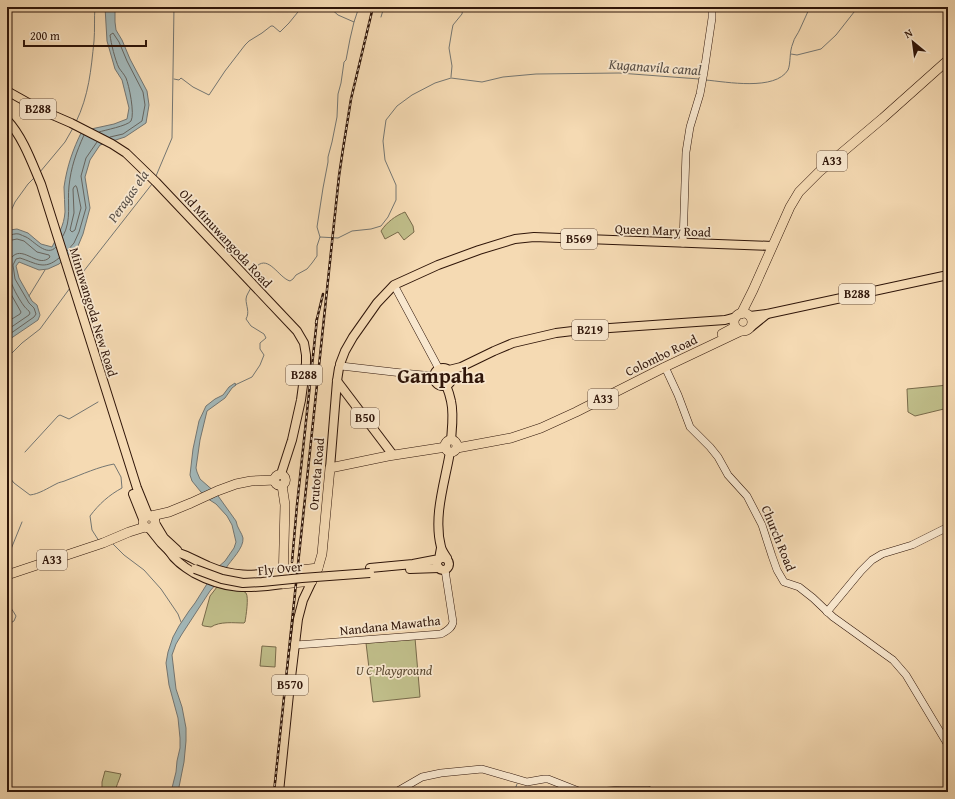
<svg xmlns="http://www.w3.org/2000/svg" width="955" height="799" font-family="'Gentium Book Plus',serif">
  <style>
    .green { fill: #c0be8a; stroke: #786a4a }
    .water { fill: #a2b7b8; stroke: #747672 }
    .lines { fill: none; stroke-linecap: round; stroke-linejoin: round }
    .shore { stroke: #686660; stroke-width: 1 }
    .stream { stroke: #747672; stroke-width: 1 }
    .secondary-casing { stroke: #2f1509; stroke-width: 8 }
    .primary-casing { stroke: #2f1509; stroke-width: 10 }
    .highway-casing { stroke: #2f1509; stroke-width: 10 }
    .secondary { stroke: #f8e7ce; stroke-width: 7 }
    .primary { stroke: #f5dab3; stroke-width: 8 }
    .highway { stroke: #f5dab3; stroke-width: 9 }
    .rail-casing { stroke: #2f1509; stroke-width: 2.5 }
    .rail { stroke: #f8e7ce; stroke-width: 1; stroke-dasharray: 3; stroke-linecap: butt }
    .primary-bridge-casing { stroke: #2f1509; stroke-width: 10; stroke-linecap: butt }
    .primary-bridge { stroke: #f5dab3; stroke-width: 8 }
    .labels { text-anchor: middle; stroke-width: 3.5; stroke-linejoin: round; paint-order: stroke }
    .shield { fill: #f8e7ce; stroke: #6b5444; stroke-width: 1 }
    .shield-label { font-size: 12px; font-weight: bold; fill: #2f1509 }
    .street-label { font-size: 13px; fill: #2f1509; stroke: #f8e7ce }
    .park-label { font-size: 13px; font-style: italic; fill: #5a4830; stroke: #f8e7ce }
    .water-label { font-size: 14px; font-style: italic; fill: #574e46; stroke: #f8e7ce }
    .town-label { font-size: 21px; font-weight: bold; fill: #2f1509; stroke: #f8e7ce }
  </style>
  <rect width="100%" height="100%" fill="#f5dab3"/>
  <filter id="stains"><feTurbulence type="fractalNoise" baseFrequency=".005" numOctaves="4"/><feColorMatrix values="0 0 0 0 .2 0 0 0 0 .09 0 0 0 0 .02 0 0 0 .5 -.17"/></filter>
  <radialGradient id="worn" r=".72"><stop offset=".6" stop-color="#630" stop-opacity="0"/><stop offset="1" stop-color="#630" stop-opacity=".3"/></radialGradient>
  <g class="green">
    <path d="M405,212L413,226L414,232L404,240L398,232L385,239L381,231C387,222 395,216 405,212Z"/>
    <path d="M948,385V408L915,416L908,412L907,389Z"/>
    <path d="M217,587L225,589L243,591C244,592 245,592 246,593C249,597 246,616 245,622L244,623C234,623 220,621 211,627L204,626L202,625L210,596Z"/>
    <path d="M415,638L420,697L373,702L366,643Z"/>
    <path d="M262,646L276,647L275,667L260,666Z"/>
    <path d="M105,771L121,774C119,781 116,786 115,792H106L102,789V782Z"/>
  </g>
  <g class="water">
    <path d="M105,7H115V22L116,30L122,40L130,59L147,91L149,105L146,123L125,137L100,145L90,160L85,177L90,208L83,234L78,246L70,254L59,264L48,269L39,270L19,262L16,266L19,278L32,301L37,305L40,315L38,320L7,341V233L10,230L17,229L28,233L41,244L52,247C58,235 64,226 65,212C65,204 64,195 64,187C67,166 73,149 82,131L114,124L127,119L129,108L122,80L115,69L107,41Z"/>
    <path d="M235,383L236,385L232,388L225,398L207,411L200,440L196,468L197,472L200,479L216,493L236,521C237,528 242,533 243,538C244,548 231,560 226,568C221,576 217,584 210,591L182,634L176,644L172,655L176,689L182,707L186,728V741L184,762L178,792H171L176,772L177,761L180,748V738L178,718L169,685L166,663L168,652L173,637L179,626L189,611L195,603L217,568L225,561L234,548L236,542L232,525L227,516L216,504L205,497L192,481L190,475L193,449L199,421L206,406L215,399L223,395L229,387Z"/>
  </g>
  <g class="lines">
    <g class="shore">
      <path d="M99,132C105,130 127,126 131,121C135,114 129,85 126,78C124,74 121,71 119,68C115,60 111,43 110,35L113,33L119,42L127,61L143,92L145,105L142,121L123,134L110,137"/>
      <path d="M76,186L77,188L81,208L75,230L72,232L70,230L74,213L73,189L74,187Z"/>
      <path d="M7,236C12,235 15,233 19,234C21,235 24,236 26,237C33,240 47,258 56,247"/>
      <path d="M63,236C72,220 67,203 69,186C71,167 76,153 84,135"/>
      <path d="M7,241L17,239L24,241L37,252L49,255L50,257C39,269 24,246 13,256C0,267 16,295 24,306C26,309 29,310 30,313L29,315L7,330"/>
      <path d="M67,251L74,243L79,232L86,208L81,176L86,158L97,142"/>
      <path d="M7,287L21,312L20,314L7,322"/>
      <path d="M7,336L34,317L36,314L34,308L29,303L15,279L13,265L16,259L20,258C36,263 44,271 59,258"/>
    </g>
    <g class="stream">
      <path d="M326,7L330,8L338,15L354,22L359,7"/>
      <path d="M381,17L384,7"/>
      <path d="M791,54L797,55L821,49L836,35L858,7"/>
      <path d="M451,77L452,66L449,48L452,30L453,25L462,14L463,7"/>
      <path d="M174,79L179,80L181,78L193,87L209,95L225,71L245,45L249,41L262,33L271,26H273L280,32L289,23L302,7"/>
      <path d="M706,80C727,82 775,91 788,70C791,63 789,52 793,43C794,38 798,34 800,29C803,22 807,14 810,7"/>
      <path d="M76,122C89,95 91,70 94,41C95,30 94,18 95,7"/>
      <path d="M40,172L65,142L73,128"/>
      <path d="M156,176L172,138L174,7"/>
      <path d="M7,220L15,202L28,184L35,177"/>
      <path d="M320,237L317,227L323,188L328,162V157L332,142L337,117L338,94L341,83L344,62L346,60L350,39L354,22"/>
      <path d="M251,278C251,273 253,269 257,266C269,255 279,278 290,281L293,279L296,275L307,269L312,263L317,256V246L320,237L338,238L352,231L371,229L381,226L388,217L396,200V185L385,160L383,141L386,120L397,106L412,95L435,83L451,78L482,82L503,77L536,74L619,73L699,79"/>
      <path d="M76,281L152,184"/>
      <path d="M29,296L45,270"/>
      <path d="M7,358L22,343L40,329L70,288"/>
      <path d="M235,385L252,377L260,365L264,355L260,349V343L266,338L264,334L251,326L246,319C250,312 246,306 246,299C246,295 250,291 251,287"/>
      <path d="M25,452L58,416L60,415L69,419L98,402"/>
      <path d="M7,476L10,478L14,483L30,495C39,494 48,488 56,484C59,482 63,482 67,480C83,474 98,467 114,464L121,477L122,488C109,495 99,504 90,516L92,530L99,541"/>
      <path d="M112,543L124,555L144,570L161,589L178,614L181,622"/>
      <path d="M7,569L9,554L22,522"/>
      <path d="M7,599C8,606 13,610 16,616L14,621L7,625"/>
      <path d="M514,792L517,784"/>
    </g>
    <defs>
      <g id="secondary">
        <path d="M683,243L686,152L690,127L700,94L704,72L712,18V7"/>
        <path d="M394,285L439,369"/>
        <path d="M341,366L402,373L434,376"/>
        <path d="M665,367L678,395L690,427L710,447L718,457L728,475L747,496L762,525L772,556L777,570L784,582L799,587L813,598L833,617L893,660L906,675L948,745"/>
        <path d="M827,612L861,571L872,560L882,554L912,545L948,527"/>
        <path d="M295,645L310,644L441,634C447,631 452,628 453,622L445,570"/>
        <path d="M328,792L336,791L342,792"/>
        <path d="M396,792L422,777L441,773L482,769L527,782L544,779H548L581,792"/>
        <path d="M593,792L621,790H648"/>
      </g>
      <g id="primary">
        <path d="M7,91L41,110L71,123L112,144L126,153L156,182L297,331L304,343L306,355V363L301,400L292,440L281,474"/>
        <path d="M7,120C23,137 32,163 41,184L137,488L148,515"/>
        <path d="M750,316L767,314L948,275"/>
        <path d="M751,327L767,314"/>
        <path d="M340,364L345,351L353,337L377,303L394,285L438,265L479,250L515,239L534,237L772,246"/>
        <circle cx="443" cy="377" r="9"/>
        <path d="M449,370L461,367L494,351L513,343L556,333L581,330L725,320L736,317"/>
        <path d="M337,381L393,455"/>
        <path d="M446,385C448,390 450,396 451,401C454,414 452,427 451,440"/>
        <path d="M330,468L337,381L339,368"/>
        <path d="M133,494L143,519"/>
        <path d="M155,523L164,538L177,550"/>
        <path d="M149,528L161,543L171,553"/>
        <path d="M169,551C175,561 184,567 194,573C226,590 248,589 283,584"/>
        <path d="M179,553C189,556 198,562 208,566C236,578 254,575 283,572"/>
        <circle cx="443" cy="564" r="6"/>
        <path d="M447,558C445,555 442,551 441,547C433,516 445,482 450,452"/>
        <path d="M370,568L413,564L439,559L441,548"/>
        <path d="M410,569L439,568"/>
        <path d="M279,792L289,694L298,619L303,600L312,581"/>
      </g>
      <g id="highway">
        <circle cx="743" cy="322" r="9"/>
        <path d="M741,314L753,290L790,207L799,192L819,172L883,118L948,60"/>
        <path d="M722,334L735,327"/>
        <circle cx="451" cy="446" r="6"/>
        <path d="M457,448L511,438L541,428L576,412L665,367L741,331"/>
        <circle cx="280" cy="480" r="5.5"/>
        <path d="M282,485L285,505L283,584L312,581L318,568L322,554L330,468L388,456L446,447"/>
        <circle cx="149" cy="522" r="6"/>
        <path d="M151,516L169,512L191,503L217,491L236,484L251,481L275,480"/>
        <path d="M283,572L318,568"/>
        <path d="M7,575L103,543L129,532L145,527"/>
      </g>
    </defs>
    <use href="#secondary" class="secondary-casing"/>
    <use href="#primary" class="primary-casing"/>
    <use href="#highway" class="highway-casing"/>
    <use href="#secondary" class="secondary"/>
    <use href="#primary" class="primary"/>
    <use href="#highway" class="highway"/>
    <defs>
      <g id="rail">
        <path d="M316,323L323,294"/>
        <path d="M292,562L297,505L317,319"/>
        <path d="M274,792L339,176L343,149L351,99L373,7"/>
      </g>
    </defs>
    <use href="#rail" class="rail-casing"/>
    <use href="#rail" class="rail"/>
    <defs>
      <path id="primary-bridge" d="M195,569L222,579L243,583L262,582L302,578L370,573"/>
    </defs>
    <use href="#primary-bridge" class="primary-bridge-casing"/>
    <use href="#primary-bridge" class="primary-bridge"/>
  </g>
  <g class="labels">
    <g class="shield">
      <rect x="20" y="99" width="36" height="20" rx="3"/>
      <rect x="817" y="151" width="30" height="20" rx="3"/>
      <rect x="561" y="229" width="36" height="20" rx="3"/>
      <rect x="839" y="284" width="36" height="20" rx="3"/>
      <rect x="572" y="320" width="36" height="20" rx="3"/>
      <rect x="286" y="365" width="36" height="20" rx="3"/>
      <rect x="588" y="389" width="30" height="20" rx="3"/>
      <rect x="351" y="408" width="28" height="20" rx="3"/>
      <rect x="37" y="550" width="30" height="20" rx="3"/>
      <rect x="272" y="675" width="36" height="20" rx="3"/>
    </g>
    <g class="shield-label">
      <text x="38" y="113">B288</text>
      <text x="832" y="165">A33</text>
      <text x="579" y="243">B569</text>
      <text x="857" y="298">B288</text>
      <text x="590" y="334">B219</text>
      <text x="304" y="379">B288</text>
      <text x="603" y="403">A33</text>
      <text x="365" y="422">B50</text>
      <text x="52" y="564">A33</text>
      <text x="290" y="689">B570</text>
    </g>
    <g class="street-label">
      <text transform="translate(663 230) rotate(2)" y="5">Queen Mary Road</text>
      <text transform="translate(226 238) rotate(47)" y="5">Old Minuwangoda Road</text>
      <text transform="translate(94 312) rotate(73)" y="5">Minuwangoda New Road</text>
      <text transform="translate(661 355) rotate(-26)" y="5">Colombo Road</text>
      <text transform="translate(316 474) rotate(-85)" y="5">Orutota Road</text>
      <text transform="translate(779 538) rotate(68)" y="5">Church Road</text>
      <text transform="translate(280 568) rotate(-6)" y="5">Fly Over</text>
      <text transform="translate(390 625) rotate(-6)" y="5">Nandana Mawatha</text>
    </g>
    <g class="park-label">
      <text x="394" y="675">U C Playground</text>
    </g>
    <g class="water-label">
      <text transform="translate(655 67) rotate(4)" y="5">Kuganavila canal</text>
      <text transform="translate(128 196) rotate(-55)" y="5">Peragas ela</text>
    </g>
    <g class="town-label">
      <text x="441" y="383">Gampaha</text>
    </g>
  </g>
  <rect width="955" height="799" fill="none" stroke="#f5dab3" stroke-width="24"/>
  <rect x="8" y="8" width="939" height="783" fill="none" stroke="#2f1509" stroke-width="2"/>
  <rect x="12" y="12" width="931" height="775" fill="none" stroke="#2f1509"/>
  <g transform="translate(913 42) rotate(331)" stroke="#f8e7ce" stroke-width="3" paint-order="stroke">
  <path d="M0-3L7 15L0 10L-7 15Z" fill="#2f1509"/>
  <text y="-6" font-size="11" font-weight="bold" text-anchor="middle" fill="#2f1509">N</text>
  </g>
  <path d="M24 40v6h122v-6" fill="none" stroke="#2f1509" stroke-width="2"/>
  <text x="30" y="40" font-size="12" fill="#2f1509" stroke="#f8e7ce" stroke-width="3" paint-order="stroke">200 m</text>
  <rect width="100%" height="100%" filter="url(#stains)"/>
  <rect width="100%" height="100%" fill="url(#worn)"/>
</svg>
